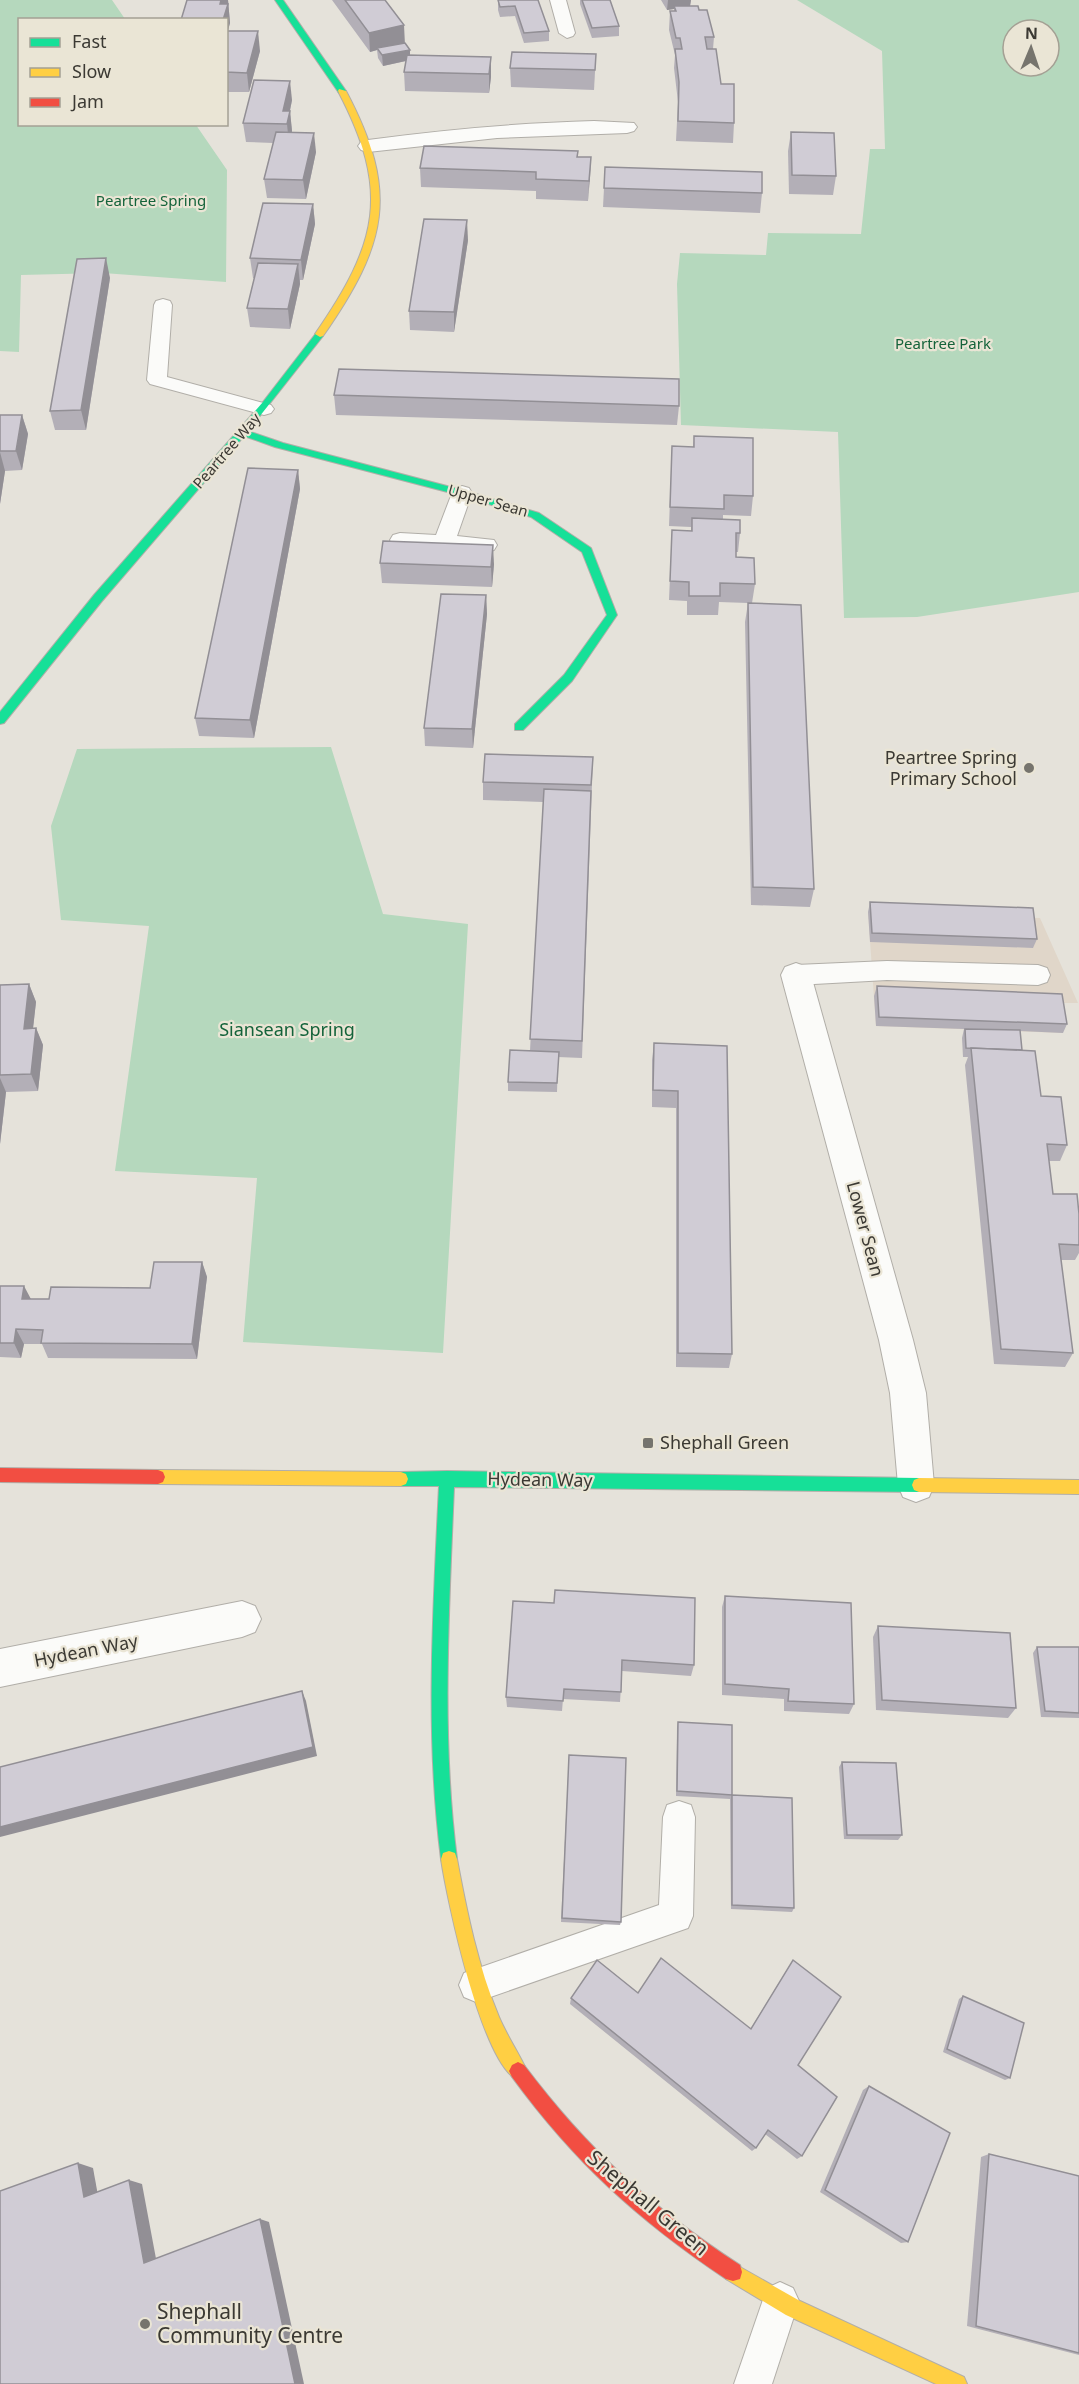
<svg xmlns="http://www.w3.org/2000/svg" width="1079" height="2384" font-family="'Noto Sans',sans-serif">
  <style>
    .industrial { fill: #e0d6c9 }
    .green { fill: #b5d8bd; fill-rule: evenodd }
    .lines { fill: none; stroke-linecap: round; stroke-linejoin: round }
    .lane-casing { stroke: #b1aea8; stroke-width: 2 }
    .street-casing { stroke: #b1aea8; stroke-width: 2 }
    .fast-casing { stroke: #b1aea8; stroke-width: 2 }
    .slow-casing { stroke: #b1aea8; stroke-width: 2 }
    .jam-casing { stroke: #b1aea8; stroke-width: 2 }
    .lane { fill: #fbfbf9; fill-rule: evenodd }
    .street { fill: #fbfbf9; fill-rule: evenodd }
    .fast { fill: #16e098; fill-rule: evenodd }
    .slow { fill: #ffcf43; fill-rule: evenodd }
    .jam { fill: #f24e42; fill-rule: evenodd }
    .wall { fill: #b3afb7 }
    .shaded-wall { fill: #928f95 }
    .building { fill: #d0ccd5; stroke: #928f95; stroke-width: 1.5 }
    .poi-dot { fill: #76746d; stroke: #eae5d5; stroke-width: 2 }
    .labels { text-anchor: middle; stroke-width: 4.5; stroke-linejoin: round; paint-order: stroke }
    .far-park-label { font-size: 15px; fill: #14633a; stroke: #eae5d5 }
    .far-street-label { font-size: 15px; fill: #3b3933; stroke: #eae5d5 }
    .poi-label { font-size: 18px; fill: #3b3933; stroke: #eae5d5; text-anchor: end }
    .park-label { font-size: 18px; fill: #14633a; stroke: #eae5d5 }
    .street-label { font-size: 18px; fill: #3b3933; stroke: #eae5d5 }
    .near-street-label { font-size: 21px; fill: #3b3933; stroke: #eae5d5 }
    .near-poi-label { font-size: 21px; fill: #3b3933; stroke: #eae5d5; text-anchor: start }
  </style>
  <rect width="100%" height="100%" fill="#e5e2da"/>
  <path class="industrial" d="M868,912L1040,918L1078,1003H1059L1063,1033L876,1026Z"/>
  <g class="green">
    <path d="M0,0H112L125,19L20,20V124L196,125L227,170L226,282L103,273L21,275L19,352L0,351Z"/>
    <path d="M797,0H1079V592L917,617L844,618L838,432L681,425L677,284L680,253L766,255L768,233L861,234L870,149H885L882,51ZM1013,30H1049V66H1013Z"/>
    <path d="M331,747L383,914L468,924L443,1353L243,1342L257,1178L115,1171L149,926L61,920L51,826L77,749Z"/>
  </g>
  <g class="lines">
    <defs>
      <g id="lane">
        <path d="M550,0H566L575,33L573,36L567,38L559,33Z"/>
        <path d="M163,299L170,301L172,305L167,377L271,405L274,409L271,413L264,415L150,384L147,380L154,305L156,301Z"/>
        <path d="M462,486L469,488L472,493L457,536L494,540L497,545L494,550C477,555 411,550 393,545L390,540L393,535L400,533L436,535L452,493L455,488Z"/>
        <path d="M887,961L1038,965L1047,968L1050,975L1047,982L1038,985L887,980L796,985L787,982L784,975L787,968L796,965Z"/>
        <path d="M679,1801L691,1805L695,1817L693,1916L688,1928L476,2002L464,1997L459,1985L464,1973L659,1905L663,1817L667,1805Z"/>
        <path d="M780,2282L793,2288L799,2301L772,2384H734L767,2288Z"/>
      </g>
      <g id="street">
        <path d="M594,121L634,123L637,127L634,131L627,133L497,138L368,152L361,150L358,146L361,142L368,140C443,130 518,123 594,121Z"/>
        <path d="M796,963L807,967L811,975L913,1340L926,1393L934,1485L929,1497L916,1502L903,1497L898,1485L890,1393L879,1340L781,975L785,967Z"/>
        <path d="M242,1601L255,1606L261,1619L255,1632L242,1637L0,1687V1649Z"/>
      </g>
      <g id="fast">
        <path d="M275,0H283L346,91L345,93H339Z"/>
        <path d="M320,331L323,332V336L248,431L283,443L466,491L539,513L591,548L617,615L572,681L523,730H515V724L564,675L607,615L582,552L531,517L459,495L275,447L244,436L102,601L4,723L0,724V712L94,595L263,402L317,332Z"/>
        <path d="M447,1471L919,1478L924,1480L926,1485L924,1490L919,1492L454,1487C449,1611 441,1735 457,1859L455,1865L449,1867L443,1865L441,1859C425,1735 433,1611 439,1486H401L396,1484L394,1479L396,1474L401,1472Z"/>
      </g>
      <g id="slow">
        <path d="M339,89L346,91C400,193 387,244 323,336L320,337L315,334C378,243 391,192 338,91Z"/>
        <path d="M158,1470L401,1472L406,1474L408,1479L406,1484L401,1486L158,1484L153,1482L151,1477L153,1472Z"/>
        <path d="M919,1478L1079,1480V1494L919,1492L914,1490L912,1485L914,1480Z"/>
        <path d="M449,1851L455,1853L457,1859C467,1913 478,1966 499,2017C507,2036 519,2053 527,2071L524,2077L518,2080C482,2065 447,1899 441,1859L443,1853Z"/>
        <path d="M733,2263L800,2301L964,2377L967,2384H936L786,2315L726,2279L724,2272L726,2265Z"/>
      </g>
      <g id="jam">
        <path d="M0,1468L158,1470L163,1472L165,1477L163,1482L158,1484L0,1482Z"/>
        <path d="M518,2062L524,2065C588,2150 651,2207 740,2265L742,2272L740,2279L733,2281L726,2279C638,2220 575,2163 512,2077L509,2071L512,2065Z"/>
      </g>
    </defs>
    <use href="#lane" class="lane-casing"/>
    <use href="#street" class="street-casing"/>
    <use href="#fast" class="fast-casing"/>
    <use href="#slow" class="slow-casing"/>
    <use href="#jam" class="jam-casing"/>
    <use href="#lane" class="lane"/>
    <use href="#street" class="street"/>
    <use href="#fast" class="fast"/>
    <use href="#slow" class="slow"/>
    <use href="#jam" class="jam"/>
  </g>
  <g class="wall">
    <path d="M221,0H228L230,23L228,31L260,51L249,92H226V20Z"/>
    <path d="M332,0H385L405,44L410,50V55L491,57V77L489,93L405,91L404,72L406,61L383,66L378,58L377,50L370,52Z"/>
    <path d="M498,0H538L549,31V41L524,43L515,16L500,17L498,10Z"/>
    <path d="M580,0H610L619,26V36L592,38L580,4Z"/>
    <path d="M661,0H691L690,6L699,10L714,37L713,49L721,84L734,123L733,143L676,141L678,102L674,68L675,55L669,30L670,11H674V9L667,10Z"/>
    <path d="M596,54L594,90L511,87L510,68Z"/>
    <path d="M292,100L290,111L292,132L316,152L306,199L267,198L264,179L273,143L246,142L243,123Z"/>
    <path d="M791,132L836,176L833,195L789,194L788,151Z"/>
    <path d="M591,157L588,201L536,199V191L421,187L420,168Z"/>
    <path d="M604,188L762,193L760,213L603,207Z"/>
    <path d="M313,204L315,224L303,280H300V284L290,329L250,327L247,308L254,278H253L250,258Z"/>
    <path d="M468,240L454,332L410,330L409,311Z"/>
    <path d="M110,278L86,430H55L50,411Z"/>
    <path d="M334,395L679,406L677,425L336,415Z"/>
    <path d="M0,415H22L28,434L22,470L5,471L0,504Z"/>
    <path d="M694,436L753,496L751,516L723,515V519L740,533L738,552H736V557L755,584L752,603L814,889L810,907L751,905L745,622L748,603L719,602L718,615H687V601L669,600L672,530L691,531V527L669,526L672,446L693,447Z"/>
    <path d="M298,470L300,489L254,738L199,736L195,718Z"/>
    <path d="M380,563L494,564L492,587L382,583Z"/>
    <path d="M486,595L487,614L473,748L425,746L424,728Z"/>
    <path d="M593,757L582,1058L558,1057L557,1092L508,1091V1082L530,1051L543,802L483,800V782Z"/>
    <path d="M870,902L1037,939L1033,948L870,942L868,912Z"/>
    <path d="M29,984L36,1002L33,1028H36L43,1045L38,1091L6,1092L0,1144V985Z"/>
    <path d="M877,986L1067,1024L1063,1033L1020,1031L1022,1050L1041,1096L1067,1145L1060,1161H1049L1053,1194L1079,1214V1253L1075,1260H1061L1073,1353L1065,1367L994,1364L965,1065L968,1057H963L962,1038L964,1029L876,1026L874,996Z"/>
    <path d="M654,1043L727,1046L732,1354L729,1368L676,1367V1108L652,1107V1060Z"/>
    <path d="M202,1262L207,1277L197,1359L48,1358L42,1344H24L21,1358L0,1357V1286L30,1299H49L150,1288Z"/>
    <path d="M725,1596L854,1704L849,1714L784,1711V1699L722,1695V1607Z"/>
    <path d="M513,1601L694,1665L691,1676L622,1671L620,1702L563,1699L562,1711L507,1707L506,1697Z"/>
    <path d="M878,1626L1016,1708L1008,1718L876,1710L873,1637Z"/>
    <path d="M1037,1647H1079V1718L1041,1717L1033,1653Z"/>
    <path d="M678,1722L732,1795L794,1908L792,1912L731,1909L730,1799L676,1796L677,1727Z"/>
    <path d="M569,1755L621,1922L620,1925L561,1922Z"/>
    <path d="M842,1762L902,1835L898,1840L844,1839L839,1767Z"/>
    <path d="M793,1960L802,2156L797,2159L765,2134L756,2148L752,2151L570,2004L571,1998L638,1993L751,2028Z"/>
    <path d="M963,1996L1010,2078L1005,2080L943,2052L959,1999Z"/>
    <path d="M869,2086L908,2242L901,2243L820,2192L863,2090Z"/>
    <path d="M989,2154L1079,2176V2355L967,2326L981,2157Z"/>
  </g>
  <g class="shaded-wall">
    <path d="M221,0H228L230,23L226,36V20H222L220,4Z"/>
    <path d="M668,0H691L690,6H674V9L667,10Z"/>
    <path d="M404,25L405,45L377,48V50L370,52L369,33Z"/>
    <path d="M258,31L260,51L249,92L247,73Z"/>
    <path d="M410,50V60L383,66L382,55Z"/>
    <path d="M491,57V77L489,93V74Z"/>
    <path d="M290,81L292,100L287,124L283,111Z"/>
    <path d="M290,111L292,131L289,144L287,124Z"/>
    <path d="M314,133L316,152L306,199L303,180Z"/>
    <path d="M591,157L590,177L588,201L589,181Z"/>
    <path d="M313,204L315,224L303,280L301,260Z"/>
    <path d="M467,220L468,240L454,332V312Z"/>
    <path d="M106,258L110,278L86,430L81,410Z"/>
    <path d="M298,264L300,284L290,329L288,309Z"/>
    <path d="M22,415L28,434L22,470L16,451Z"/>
    <path d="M0,452L5,471L0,504Z"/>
    <path d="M298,470L300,489L254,738L250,720Z"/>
    <path d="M493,545L494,564L492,587L491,567Z"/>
    <path d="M486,595L487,614L473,748L472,729Z"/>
    <path d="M29,984L36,1002L31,1046L24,1029Z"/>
    <path d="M36,1028L43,1045L38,1091L31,1074Z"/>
    <path d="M0,1078L6,1092L0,1144Z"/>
    <path d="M202,1262L207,1277L197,1359L192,1344Z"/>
    <path d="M24,1286L32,1301L22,1299Z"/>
    <path d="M16,1329L24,1344L21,1358L14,1343Z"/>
    <path d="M302,1691L306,1701L317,1756L0,1837V1827Z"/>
    <path d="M78,2163L93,2168L99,2201L84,2197Z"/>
    <path d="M129,2180L142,2184L157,2264L144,2263Z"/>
    <path d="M260,2219L269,2222L304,2384H295Z"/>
  </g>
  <g class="building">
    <path d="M187,0H221L220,4H228L223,20H181Z"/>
    <path d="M345,0H385L404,25L369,33Z"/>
    <path d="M498,0H538L549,31L524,33L515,6L500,7Z"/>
    <path d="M582,0H610L619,26L592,28Z"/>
    <path d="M674,6H698L699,10H707L714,37H705L707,49H716L721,84H734V123L678,121L679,82L675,49H682L680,38H676L670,11H676Z"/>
    <path d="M226,31H258L247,73L226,72Z"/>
    <path d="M405,43L410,50L382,55L377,48Z"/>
    <path d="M512,52L596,54L595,70L510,68Z"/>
    <path d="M407,55L491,57L489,74L404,72Z"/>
    <path d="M254,80L290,81L283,111H290L287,124L243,123Z"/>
    <path d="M276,132L314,133L303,180L264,179Z"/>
    <path d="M791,132L834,133L836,176L792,175Z"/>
    <path d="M424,146L578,151L577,157H591L589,181L536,179V172L420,168Z"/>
    <path d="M605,167L762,172V193L604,188Z"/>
    <path d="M263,203L313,204L301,260L250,258Z"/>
    <path d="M424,219L467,220L454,312L409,311Z"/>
    <path d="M106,258L81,410L50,411L77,259Z"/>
    <path d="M258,263L298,264L288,309L247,308Z"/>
    <path d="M339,369L679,379V406L334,395Z"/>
    <path d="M0,415H22L16,451H0Z"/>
    <path d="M694,436L753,438V496L724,495V509L670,507L672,446L694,447Z"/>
    <path d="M248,468L298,470L250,720L195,718Z"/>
    <path d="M692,518L740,520V533H736V557L754,558L755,584L720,583V596H689V582L670,581L672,530L692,531Z"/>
    <path d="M383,541L493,545L491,567L380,563Z"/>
    <path d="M441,594L486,595L472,729L424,728Z"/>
    <path d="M748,603L801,605L814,889L753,887Z"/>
    <path d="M485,754L593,757L591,785L483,782Z"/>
    <path d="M544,789L591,791L582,1041L530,1039Z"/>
    <path d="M870,902L1033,908L1037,939L872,933Z"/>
    <path d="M29,984L24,1029L36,1028L31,1074L0,1075V985Z"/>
    <path d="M877,986L1062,994L1067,1024L879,1017Z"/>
    <path d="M965,1029L1020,1030L1022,1050L966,1048Z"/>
    <path d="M654,1043L727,1046L732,1354L678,1353V1091L653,1090Z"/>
    <path d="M971,1048L1035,1051L1041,1096L1061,1097L1067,1145L1047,1144L1053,1194H1077L1079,1214V1245L1059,1244L1073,1353L1001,1349Z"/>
    <path d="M510,1050L559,1052L557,1083L508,1082Z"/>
    <path d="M154,1262H202L192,1344L41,1343L43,1330L16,1329L14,1343H0V1286H24L22,1299H49L51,1287L150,1288Z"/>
    <path d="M555,1590L695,1598L694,1665L622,1660L621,1692L564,1689L563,1701L506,1697L513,1601L554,1603Z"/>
    <path d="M725,1596L851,1603L854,1704L788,1701L789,1689L725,1684Z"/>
    <path d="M878,1626L1010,1633L1016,1708L882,1700Z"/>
    <path d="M1037,1647H1079V1713L1045,1711Z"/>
    <path d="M302,1691L313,1747L0,1827V1767Z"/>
    <path d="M678,1722L732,1725V1795L677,1791Z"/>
    <path d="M569,1755L626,1758L621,1922L562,1918Z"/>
    <path d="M842,1762L896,1763L902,1835H847Z"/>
    <path d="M732,1795L792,1798L794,1908L732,1905Z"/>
    <path d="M661,1958L751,2029L793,1960L841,1997L798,2065L837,2097L802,2156L768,2130L756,2148L571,1998L597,1960L638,1993Z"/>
    <path d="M963,1996L1024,2023L1010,2078L947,2049Z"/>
    <path d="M869,2086L950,2133L908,2242L825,2190Z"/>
    <path d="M989,2154L1079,2176V2353L976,2326Z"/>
    <path d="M78,2163L84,2197L129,2180L144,2263L260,2219L295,2384H0V2191Z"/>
  </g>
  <g class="poi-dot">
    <circle cx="1029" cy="768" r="6"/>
    <rect x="642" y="1437" width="12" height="12" rx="3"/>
    <circle cx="145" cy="2324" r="6"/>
  </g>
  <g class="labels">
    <g class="far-park-label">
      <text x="151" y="206">Peartree Spring</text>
      <text x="943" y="349">Peartree Park</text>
    </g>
    <g class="far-street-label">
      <text transform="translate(227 451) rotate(-49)" y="5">Peartree Way</text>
      <text transform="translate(488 501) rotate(16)" y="5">Upper Sean</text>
    </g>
    <g class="poi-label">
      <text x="1017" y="764">Peartree Spring<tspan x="1017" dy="21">Primary School</tspan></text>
      <text x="660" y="1449" text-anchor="start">Shephall Green</text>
    </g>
    <g class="park-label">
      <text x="287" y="1036">Siansean Spring</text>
    </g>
    <g class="street-label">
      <text transform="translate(865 1229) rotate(75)" y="6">Lower Sean</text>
      <text transform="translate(540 1480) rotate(1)" y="6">Hydean Way</text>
      <text transform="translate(86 1651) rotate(-11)" y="6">Hydean Way</text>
    </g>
    <g class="near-street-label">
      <text transform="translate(648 2203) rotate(40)" y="7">Shephall Green</text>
    </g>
    <g class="near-poi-label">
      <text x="157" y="2319">Shephall<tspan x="157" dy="24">Community Centre</tspan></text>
    </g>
  </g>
  <rect x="18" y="18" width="210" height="108" fill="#eae5d5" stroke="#a4a094" stroke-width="1.5"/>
  <rect x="30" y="38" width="30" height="9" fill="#16e098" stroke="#a4a094" stroke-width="1.5"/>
  <text x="72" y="48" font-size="18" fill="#3b3933">Fast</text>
  <rect x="30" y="68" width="30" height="9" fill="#ffcf43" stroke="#a4a094" stroke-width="1.5"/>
  <text x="72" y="78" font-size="18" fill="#3b3933">Slow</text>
  <rect x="30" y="98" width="30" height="9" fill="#f24e42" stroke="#a4a094" stroke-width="1.5"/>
  <text x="72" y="108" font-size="18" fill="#3b3933">Jam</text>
  <g transform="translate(1031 48) rotate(2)"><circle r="28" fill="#eae5d5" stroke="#a4a094" stroke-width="1.5"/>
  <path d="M0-4.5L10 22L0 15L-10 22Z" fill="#76746d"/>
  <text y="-9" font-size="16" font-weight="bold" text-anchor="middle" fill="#3b3933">N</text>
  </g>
</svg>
